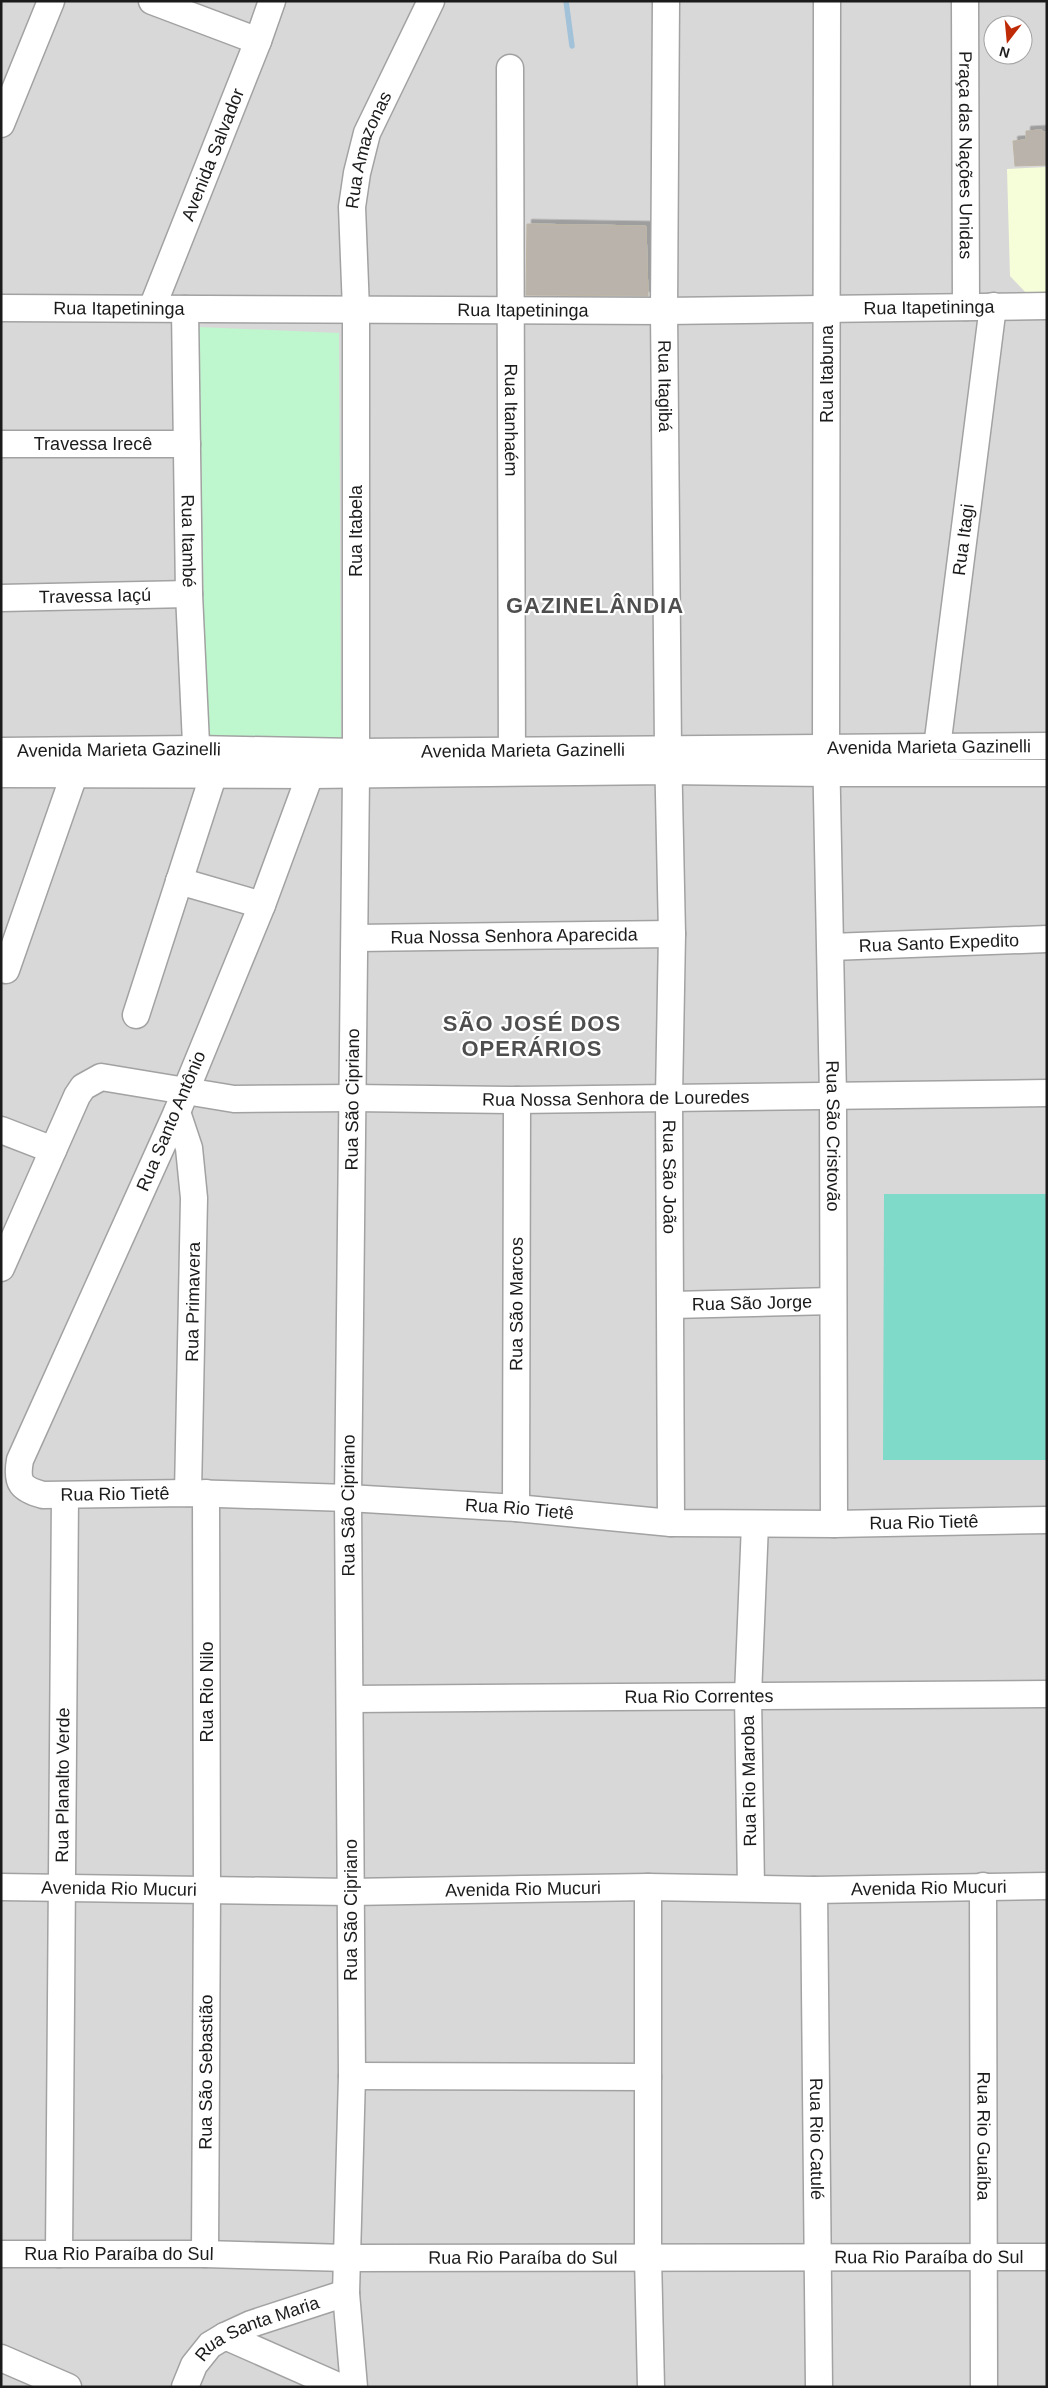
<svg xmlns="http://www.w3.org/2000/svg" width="1048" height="2388" font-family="Helvetica,sans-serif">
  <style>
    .residential { fill: #d9d8d8; fill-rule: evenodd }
    .education { fill: #f6fed9 }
    .park { fill: #bef7cd }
    .pitch { fill: #80dac9 }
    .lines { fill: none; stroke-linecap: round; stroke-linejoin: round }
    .stream { stroke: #a2c2d9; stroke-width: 5.5 }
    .building { fill: #b9b3ab; stroke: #bdb4a4; filter: url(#shadow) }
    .minor-casing { stroke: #a2a2a2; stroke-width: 29 }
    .minor { stroke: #fff; stroke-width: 26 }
    .labels { text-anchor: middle; stroke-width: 4.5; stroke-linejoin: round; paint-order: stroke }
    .street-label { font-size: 18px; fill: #1b1b1b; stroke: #fff }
    .district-label { font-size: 22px; font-weight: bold; letter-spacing: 1px; fill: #4e4e4e; stroke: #fff }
  </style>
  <defs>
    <filter id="shadow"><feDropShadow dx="4.5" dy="-4.5" stdDeviation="0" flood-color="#0004"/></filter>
  </defs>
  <rect width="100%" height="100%" fill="#ecebe1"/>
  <path class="residential" d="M1,1H1047V2387H1ZM993,25H1023V55H993Z"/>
  <path class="education" d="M1047,167V295H1028L1010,276L1007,169Z"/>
  <path class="park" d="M199,327L339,333L341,740L206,737Z"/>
  <path class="pitch" d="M884,1194H1047V1460H883Z"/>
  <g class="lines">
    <path class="stream" d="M566,1L572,46"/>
  </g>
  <g class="building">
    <path d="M1042,130V132H1047V165L1015,166L1013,141L1026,140V131Z"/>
    <path d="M527,224L646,226L648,296L526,295Z"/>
  </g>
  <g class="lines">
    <defs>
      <g id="minor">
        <path d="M152,1L258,41"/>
        <path id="s1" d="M666,1L664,311L668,749L672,934L669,1097L671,1523"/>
        <path id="s2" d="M827,1L826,747L833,1096L834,1524"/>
        <path id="s3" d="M965,1L966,307"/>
        <path id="s4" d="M510,68L512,765"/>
        <path d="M1,124L51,1"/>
        <path id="s5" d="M1,308L664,311L1047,306"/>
        <path id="s6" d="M152,308L258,41L272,1"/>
        <path id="s7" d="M185,309L189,594L197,765"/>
        <path id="s8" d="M1,444H187"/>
        <path id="s9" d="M1,598L189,594"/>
        <path id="s10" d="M1,751L195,749L356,752L1047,746"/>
        <path id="s11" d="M935,763L993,306"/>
        <path d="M1,774L310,775L668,771L827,773H1047"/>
        <path id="s12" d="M310,775L262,905L177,1112L20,1460C16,1483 21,1489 43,1495L188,1493L348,1498L516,1508L671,1523L834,1524L1047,1520"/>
        <path d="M179,881L262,905"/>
        <path id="s13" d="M356,938L672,934"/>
        <path id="s14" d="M831,947L1047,939"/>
        <path d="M6,970L80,758"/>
        <path d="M136,1015L214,773"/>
        <path d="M177,1112L189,1148L194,1198L188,1493"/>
        <path d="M1,1130L53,1150"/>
        <path id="s15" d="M1,1268L77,1096L83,1087L101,1077L234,1099L353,1098L517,1100L1047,1093"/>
        <path id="s16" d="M672,1305L833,1301"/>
        <path id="s17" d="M516,1508L517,1100"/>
        <path id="s18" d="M351,1699L1047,1694"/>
        <path id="s19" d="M983,1886L984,2387"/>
        <path id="s20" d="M1,1887L350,1892L648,1887L814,1890L1047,1886"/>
        <path d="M648,1887V2257L651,2387"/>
        <path d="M751,1888L748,1695L755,1524"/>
        <path id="s21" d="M814,1890L819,2387"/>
        <path d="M352,2076L648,2077"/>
        <path id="s22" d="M1,2254H205L347,2258L1047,2257"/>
        <path id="s23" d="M59,2254L65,1496"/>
        <path id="s24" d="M205,2254L207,1890L206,1493"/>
        <path d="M225,2336L340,2387"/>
        <path d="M1,2358L68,2387"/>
        <path id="s25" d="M185,2387L194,2365L210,2345L225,2336L251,2324L346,2293"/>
        <path id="s26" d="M354,2387L346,2293L352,2076L348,1498L356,775V310L352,207L357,173L367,133L431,1"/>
      </g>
    </defs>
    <use href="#minor" class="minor-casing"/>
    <use href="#minor" class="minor"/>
  </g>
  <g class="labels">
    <g class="street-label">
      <text dy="6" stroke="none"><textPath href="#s26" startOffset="2240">Rua Amazonas</textPath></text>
      <text dy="6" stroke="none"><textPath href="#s3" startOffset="154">Praça das Nações Unidas</textPath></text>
      <text dy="6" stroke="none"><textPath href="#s6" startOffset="165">Avenida Salvador</textPath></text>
      <text dy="6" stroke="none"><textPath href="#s5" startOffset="118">Rua Itapetininga</textPath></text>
      <text dy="6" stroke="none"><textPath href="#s5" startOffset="928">Rua Itapetininga</textPath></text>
      <text dy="6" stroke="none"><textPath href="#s5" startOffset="522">Rua Itapetininga</textPath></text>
      <text transform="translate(827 374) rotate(-90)" y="6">Rua Itabuna</text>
      <text dy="6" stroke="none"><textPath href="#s1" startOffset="385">Rua Itagibá</textPath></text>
      <text dy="6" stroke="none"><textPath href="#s4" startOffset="352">Rua Itanhaém</textPath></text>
      <text dy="6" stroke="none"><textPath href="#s8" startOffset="92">Travessa Irecê</textPath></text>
      <text transform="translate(356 531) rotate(-90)" y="6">Rua Itabela</text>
      <text dy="6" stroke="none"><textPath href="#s11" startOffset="225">Rua Itagi</textPath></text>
      <text dy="6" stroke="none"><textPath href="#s7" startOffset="232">Rua Itambé</textPath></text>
      <text dy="6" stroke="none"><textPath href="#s9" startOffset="94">Travessa Iaçú</textPath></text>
      <text dy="6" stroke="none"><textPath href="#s10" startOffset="928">Avenida Marieta Gazinelli</textPath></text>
      <text dy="6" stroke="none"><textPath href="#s10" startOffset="118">Avenida Marieta Gazinelli</textPath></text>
      <text dy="6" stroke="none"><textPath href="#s10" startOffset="522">Avenida Marieta Gazinelli</textPath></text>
      <text dy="6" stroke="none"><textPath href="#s13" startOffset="158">Rua Nossa Senhora Aparecida</textPath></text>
      <text dy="6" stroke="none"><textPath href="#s14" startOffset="108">Rua Santo Expedito</textPath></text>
      <text dy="6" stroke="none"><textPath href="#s15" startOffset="736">Rua Nossa Senhora de Louredes</textPath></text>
      <text dy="6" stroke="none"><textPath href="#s26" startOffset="1288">Rua São Cipriano</textPath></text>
      <text transform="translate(171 1121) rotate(-67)" y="6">Rua Santo Antônio</text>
      <text dy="6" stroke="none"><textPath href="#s2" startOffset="1135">Rua São Cristovão</textPath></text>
      <text dy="6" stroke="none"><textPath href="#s1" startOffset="1176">Rua São João</textPath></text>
      <text transform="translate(193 1302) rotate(-89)" y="6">Rua Primavera</text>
      <text dy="6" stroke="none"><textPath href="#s16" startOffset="80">Rua São Jorge</textPath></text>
      <text dy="6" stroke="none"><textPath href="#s17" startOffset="204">Rua São Marcos</textPath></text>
      <text dy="6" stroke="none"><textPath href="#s12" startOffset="865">Rua Rio Tietê</textPath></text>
      <text dy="6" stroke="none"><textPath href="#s26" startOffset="882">Rua São Cipriano</textPath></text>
      <text dy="6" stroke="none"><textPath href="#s12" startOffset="1270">Rua Rio Tietê</textPath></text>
      <text dy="6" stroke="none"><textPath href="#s12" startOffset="1675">Rua Rio Tietê</textPath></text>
      <text transform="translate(207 1692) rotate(-90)" y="6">Rua Rio Nilo</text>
      <text dy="6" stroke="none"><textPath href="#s18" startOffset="348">Rua Rio Correntes</textPath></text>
      <text transform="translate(749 1781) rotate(-91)" y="6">Rua Rio Maroba</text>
      <text dy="6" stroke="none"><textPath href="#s23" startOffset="469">Rua Planalto Verde</textPath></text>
      <text dy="6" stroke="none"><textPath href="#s20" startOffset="118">Avenida Rio Mucuri</textPath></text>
      <text dy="6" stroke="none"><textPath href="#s20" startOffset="928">Avenida Rio Mucuri</textPath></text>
      <text dy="6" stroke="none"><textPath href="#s20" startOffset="522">Avenida Rio Mucuri</textPath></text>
      <text transform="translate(351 1910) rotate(-90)" y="6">Rua São Cipriano</text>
      <text dy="6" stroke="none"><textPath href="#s24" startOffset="182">Rua São Sebastião</textPath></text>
      <text dy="6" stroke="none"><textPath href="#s19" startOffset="250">Rua Rio Guaíba</textPath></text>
      <text dy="6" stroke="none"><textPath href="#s21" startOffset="249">Rua Rio Catulé</textPath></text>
      <text dy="6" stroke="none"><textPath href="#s22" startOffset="118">Rua Rio Paraíba do Sul</textPath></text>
      <text dy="6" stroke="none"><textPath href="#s22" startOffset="522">Rua Rio Paraíba do Sul</textPath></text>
      <text dy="6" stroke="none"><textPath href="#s22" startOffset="928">Rua Rio Paraíba do Sul</textPath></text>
      <text dy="6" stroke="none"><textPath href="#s25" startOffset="99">Rua Santa Maria</textPath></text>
    </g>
    <g class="district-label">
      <text x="595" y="613">GAZINELÂNDIA</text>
      <text x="532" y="1031">SÃO JOSÉ DOS<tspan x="532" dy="25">OPERÁRIOS</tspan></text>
    </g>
  </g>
  <rect width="1048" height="2388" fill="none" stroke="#1b1b1b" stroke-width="5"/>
  <g transform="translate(1008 40) rotate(196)"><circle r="24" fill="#ffffff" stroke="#a4a4a4"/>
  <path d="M0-4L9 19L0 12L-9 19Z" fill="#bf2b07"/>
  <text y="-8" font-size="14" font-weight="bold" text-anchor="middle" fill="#1b1b1b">N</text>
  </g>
</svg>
